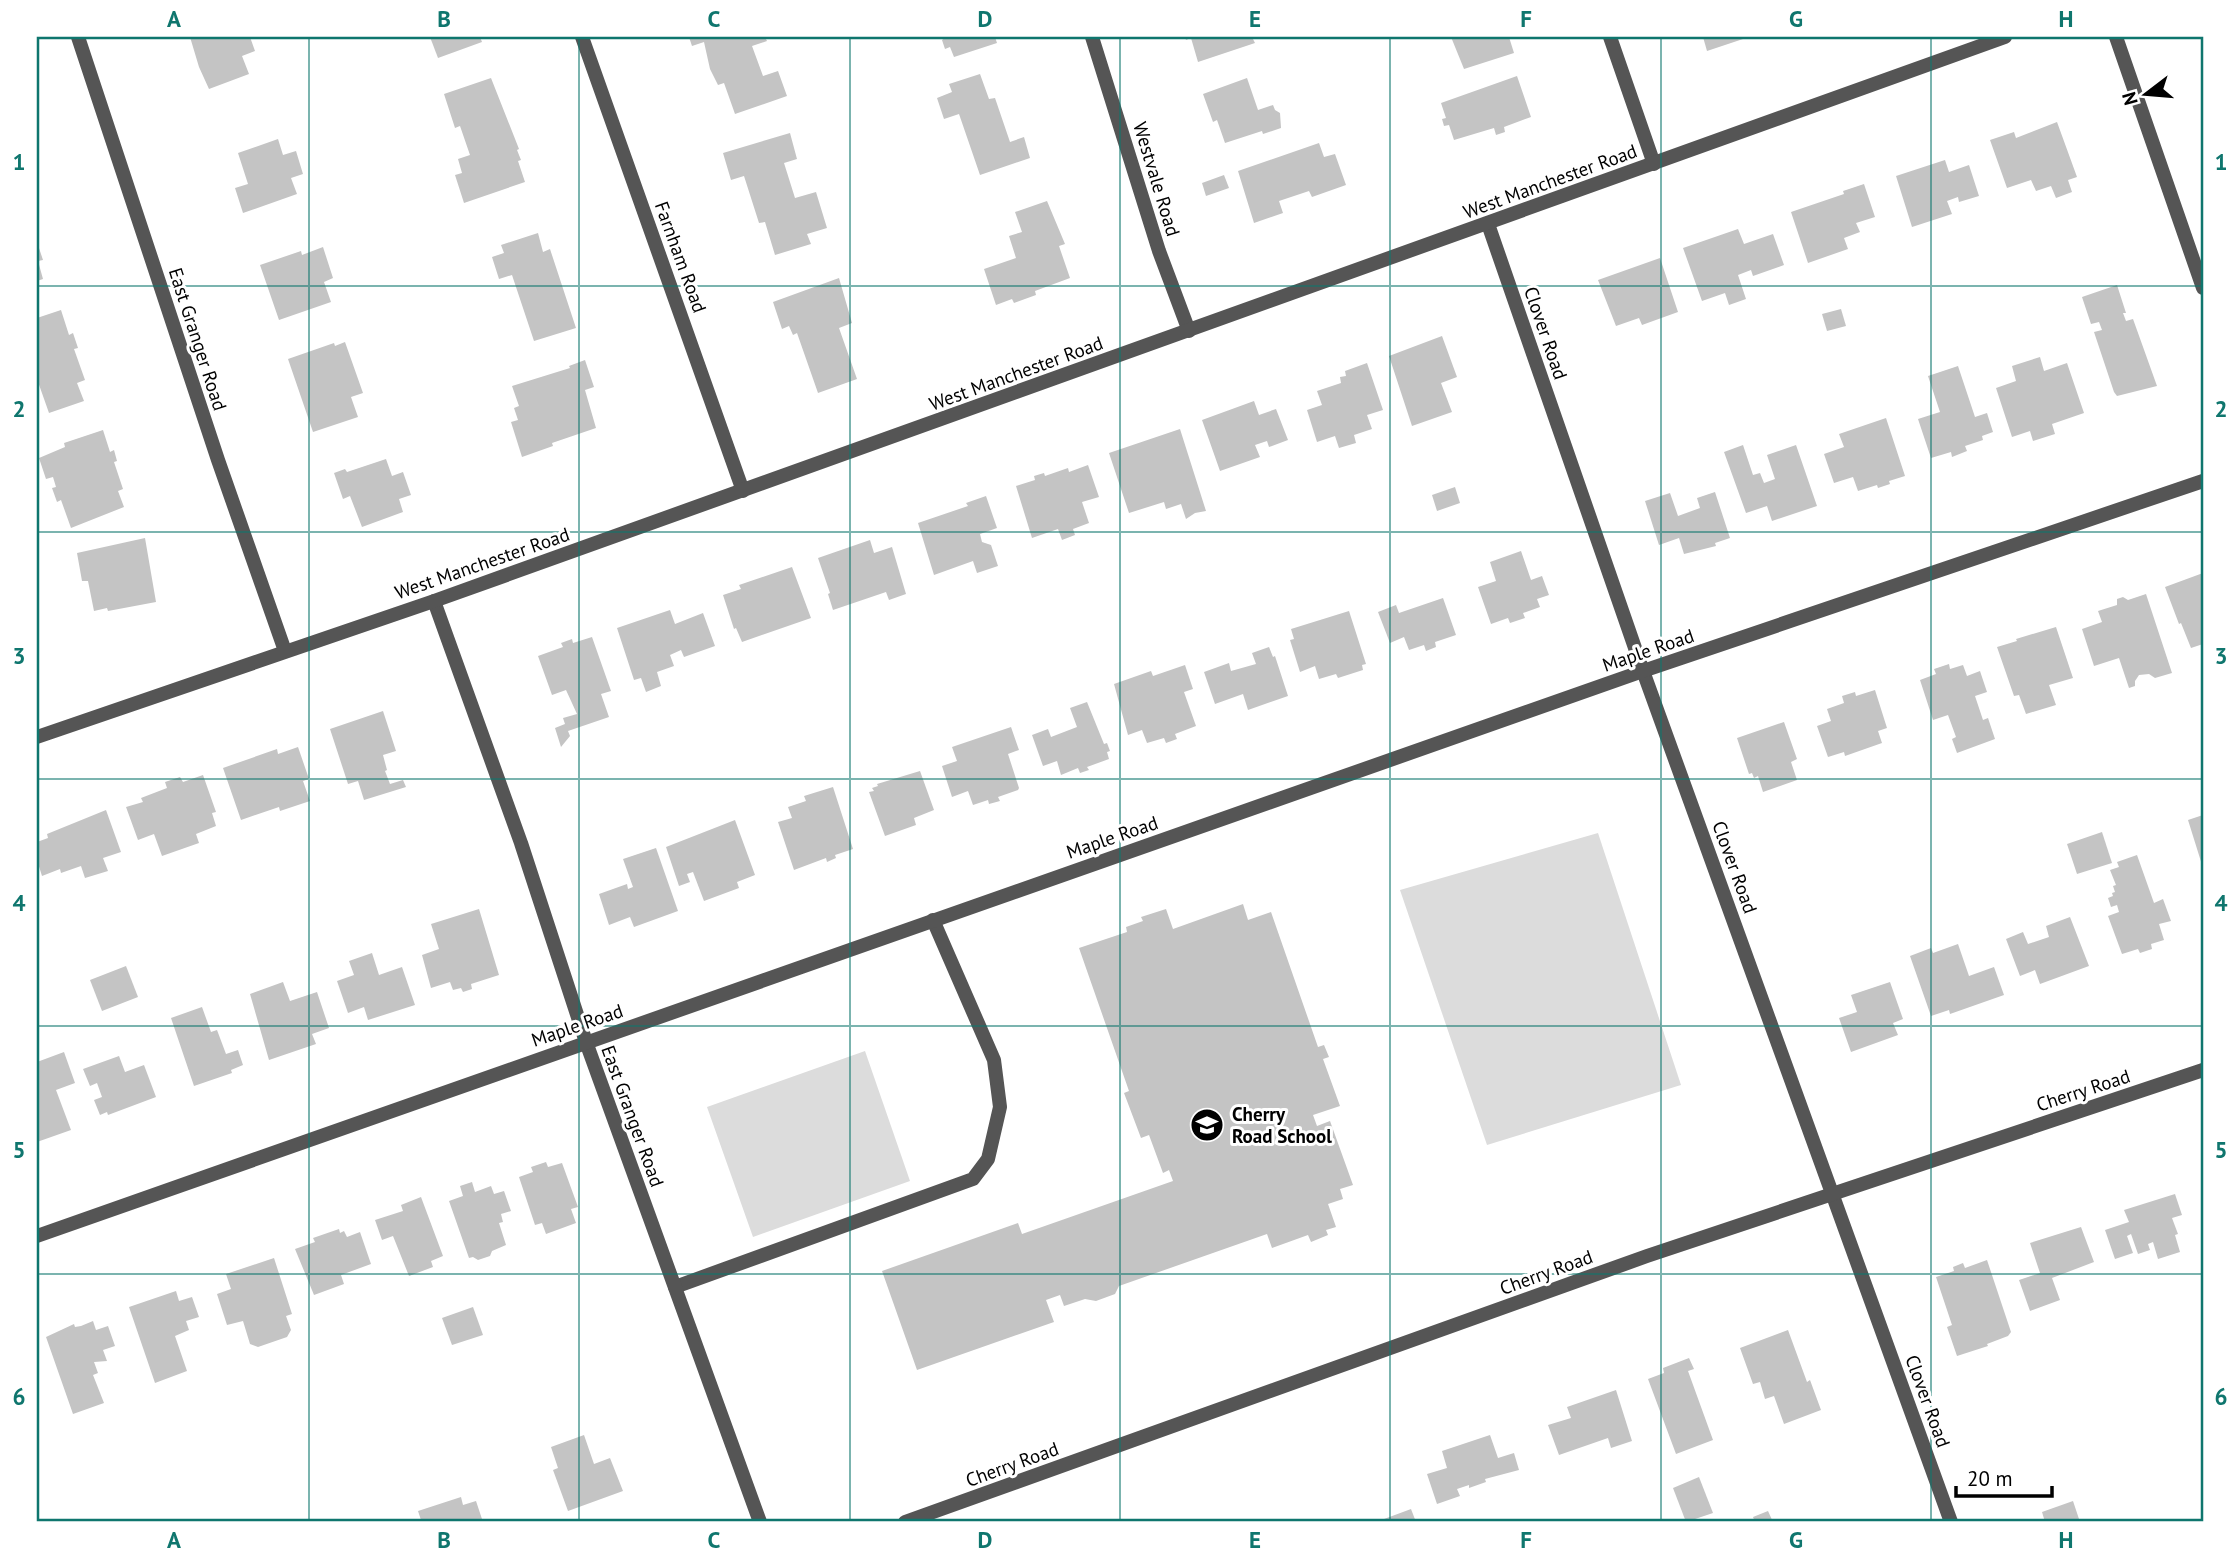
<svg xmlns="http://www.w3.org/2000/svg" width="2240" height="1559" font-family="'PT Sans',sans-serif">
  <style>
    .green { fill: #dcdcdc }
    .building { fill: #c4c4c4 }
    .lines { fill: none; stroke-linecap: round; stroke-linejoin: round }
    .lane { stroke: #555; stroke-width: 14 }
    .street { stroke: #555; stroke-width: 14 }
    .grid { fill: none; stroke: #0f766e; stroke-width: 2; stroke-opacity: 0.55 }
    .labels { text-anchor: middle; stroke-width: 6; stroke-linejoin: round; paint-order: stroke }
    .street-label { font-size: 19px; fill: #000; stroke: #fff }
    .poi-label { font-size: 19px; font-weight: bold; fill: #000; stroke: #fff; text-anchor: start }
    .neatline { fill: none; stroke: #0f766e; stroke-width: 2.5 }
    .grid-label { font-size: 23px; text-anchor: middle; font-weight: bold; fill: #0f766e }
  </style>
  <rect width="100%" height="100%" fill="#fff"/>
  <g class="green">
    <path d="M1598,833L1681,1085L1487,1145L1400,890Z"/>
    <path d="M865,1051L910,1181L753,1237L707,1107Z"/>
  </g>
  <g class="building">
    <path d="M190,37H250L255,51L242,56L249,74L209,89L199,67Z"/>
    <path d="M430,37H480L482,42L438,58Z"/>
    <path d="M689,37H765L767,41L752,46L763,76L778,71L787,96L735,114L724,83L718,85L710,69L704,42L692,46Z"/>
    <path d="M946,37H995L997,43L954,57L950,47L945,49L942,40Z"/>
    <path d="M1185,37H1252L1255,43L1198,62L1191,38L1186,40Z"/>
    <path d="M1451,37H1509L1514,53L1464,69Z"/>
    <path d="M1703,37H1749L1707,51Z"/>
    <path d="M980,74L989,99L995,98L1010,142L1024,137L1030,158L980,175L959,114L944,119L937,98L952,92L949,84Z"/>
    <path d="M1517,76L1531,117L1504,127L1505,132L1496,135L1494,128L1454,140L1449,125L1444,126L1442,119L1446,118L1441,103Z"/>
    <path d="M491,78L519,149L517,150L521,160L518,161L525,182L464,203L455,175L462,173L458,159L470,155L460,126L455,128L444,94Z"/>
    <path d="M1247,78L1258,110L1273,105L1275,110L1280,113L1281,128L1263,134L1262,131L1225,143L1217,120L1213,122L1203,94Z"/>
    <path d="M2057,122L2077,177L2068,180L2072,192L2056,198L2051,186L2036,191L2031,180L2007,188L1990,140L2014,132L2016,138Z"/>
    <path d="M790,133L797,159L784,163L795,198L816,192L827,228L807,234L811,244L775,255L765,222L759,223L744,176L731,180L723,153Z"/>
    <path d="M278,139L283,155L296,151L303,174L291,178L297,194L243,213L235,188L248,184L238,153Z"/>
    <path d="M1319,143L1324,157L1335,154L1346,185L1312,197L1309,191L1279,201L1283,213L1254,223L1238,171Z"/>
    <path d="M1945,160L1949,172L1969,165L1979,196L1959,202L1958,197L1947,201L1952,214L1912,227L1896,176Z"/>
    <path d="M1224,175L1229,188L1206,196L1202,183Z"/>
    <path d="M1864,184L1875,217L1856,223L1860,232L1844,238L1848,249L1808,263L1791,212L1844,194L1843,191Z"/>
    <path d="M1047,201L1065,244L1059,246L1070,278L1035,291L1036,295L1014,303L1012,299L996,305L984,269L1016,258L1009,236L1022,232L1015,212Z"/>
    <path d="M1738,229L1744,244L1773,234L1784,265L1753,276L1751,270L1738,275L1746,299L1729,305L1725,293L1702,301L1683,248Z"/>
    <path d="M538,233L543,252L550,249L576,328L534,341L512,275L499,279L492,257L504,253L501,245Z"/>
    <path d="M37,242L43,260L38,261L43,279L37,281Z"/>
    <path d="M323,247L333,278L324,282L331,302L279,320L260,265L301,251L302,255Z"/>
    <path d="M1660,258L1678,312L1642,325L1639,318L1616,326L1598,280Z"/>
    <path d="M839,278L852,323L839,328L857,379L818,393L797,333L793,335L789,326L782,329L773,302Z"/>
    <path d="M2117,285L2126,313H2123L2126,321L2133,319L2157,386L2117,396L2114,392L2094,332L2102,330L2099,322L2091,324L2082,297Z"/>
    <path d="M1841,309L1846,326L1827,331L1822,314Z"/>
    <path d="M61,310L69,335L73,333L78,348L74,349L85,380L77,383L84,401L49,413L37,379V318Z"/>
    <path d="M1442,336L1457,377L1441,383L1452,412L1412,426L1389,356Z"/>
    <path d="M345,342L363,393L351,397L358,417L313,432L288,359L334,343L335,346Z"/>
    <path d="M2040,357L2044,371L2067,363L2084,413L2052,424L2055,434L2033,441L2030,431L2012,437L1996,388L2016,381L2012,366Z"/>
    <path d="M585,360L594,387L585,390L596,428L552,443L553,446L522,457L511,422L518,420L514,408L519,406L512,386L570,368L569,366Z"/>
    <path d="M1367,363L1383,410L1367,415L1372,429L1354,435L1356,443L1339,448L1335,436L1317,442L1307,410L1322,405L1317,391L1341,383L1340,377L1346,376L1345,371Z"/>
    <path d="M1958,366L1975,417L1987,413L1993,432L1982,436L1983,440L1965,446L1967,451L1952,457L1951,452L1931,458L1918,419L1940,412L1928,376Z"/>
    <path d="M1254,401L1259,415L1276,409L1288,440L1269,447L1267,441L1255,445L1260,457L1220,471L1202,420Z"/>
    <path d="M1886,418L1905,476L1889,481L1890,484L1878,488L1877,485L1858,491L1853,477L1834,483L1824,454L1844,447L1839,434Z"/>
    <path d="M1180,429L1206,511L1195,513L1186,519L1181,504L1166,509L1164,502L1129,513L1109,453Z"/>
    <path d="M103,430L110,452L114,450L117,461L114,462L123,489L118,491L124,507L71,528L61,500L57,502L52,488L56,487L53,477L46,479L39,458L65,447L64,443Z"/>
    <path d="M1743,445L1753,475L1760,473L1764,483L1775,479L1767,455L1796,445L1817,506L1772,521L1767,506L1746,513L1724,452Z"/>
    <path d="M386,459L392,476L403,472L411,495L399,499L403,512L362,527L350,496L343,499L334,473L345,469L347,472Z"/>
    <path d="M1088,465L1099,497L1082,502L1089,523L1073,529L1075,535L1062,540L1058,529L1032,538L1016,486L1035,480L1034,476L1044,473L1045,476L1068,468L1069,472Z"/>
    <path d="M1455,487L1460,503L1437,511L1432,495Z"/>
    <path d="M1715,492L1730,538L1715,543L1716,546L1684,554L1679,538L1659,545L1645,501L1670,493L1678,516L1700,508L1697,498Z"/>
    <path d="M986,496L997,528L980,534L982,542L991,545L998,566L977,573L973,561L934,575L918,523L968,506L966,503Z"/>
    <path d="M145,538L156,602L108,611L107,608L94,611L88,581H82L77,553Z"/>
    <path d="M870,540L874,553L892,547L906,594L889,600L886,592L833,610L828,594L830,593L818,558Z"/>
    <path d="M1521,551L1531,580L1542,576L1549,595L1537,599L1540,607L1523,613L1525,618L1510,623L1508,618L1491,624L1478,587L1496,581L1490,562Z"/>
    <path d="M792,567L811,618L742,642L736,628L734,629L723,595L741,589L739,585Z"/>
    <path d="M2203,573V644L2191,648L2181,623L2179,624L2165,587Z"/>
    <path d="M2146,594L2172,673L2155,678L2149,674L2139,675L2135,681V686L2129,688L2119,658L2094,666L2082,629L2102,622L2098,611L2117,605V599L2123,597L2128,600Z"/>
    <path d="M1443,598L1456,635L1435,642L1436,647L1426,651L1424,645L1409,650L1404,637L1390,643L1378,612L1396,605L1399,613Z"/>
    <path d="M670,610L675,624L703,613L715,646L684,657L681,650L670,655L674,666L657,672L661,686L646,692L641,678L634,680L617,628Z"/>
    <path d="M1349,611L1366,664L1362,665L1363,670L1338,678L1336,674L1319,679L1315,666L1300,672L1290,640L1294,639L1291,629Z"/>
    <path d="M2056,627L2073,678L2049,685L2056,705L2026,714L2019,695L2014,696L1997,647L2017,641L2016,639Z"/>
    <path d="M592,637L611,691L601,694L609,717L568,731L570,736L561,747L555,728L565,724L563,718L577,714L566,690L552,695L538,656L563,647L561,643L572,639L573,643Z"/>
    <path d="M1269,647L1273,657L1275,656L1288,696L1248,710L1243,694L1215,704L1204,672L1229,663L1231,671L1256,664L1252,653Z"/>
    <path d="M1949,664L1950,669L1963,665L1967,676L1980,671L1987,692L1975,696L1983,720L1988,718L1995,739L1957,753L1952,739L1956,737L1948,715L1933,720L1920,680L1936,674L1934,669Z"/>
    <path d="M1185,665L1193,689L1184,692L1196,726L1175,734L1177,739L1166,743L1164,738L1147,743L1142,730L1128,735L1114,684L1151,671L1153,676Z"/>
    <path d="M1875,690L1887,728L1878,731L1882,743L1845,756L1844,752L1828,757L1817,726L1831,721L1827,709L1844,703L1842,696L1855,692L1856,696Z"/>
    <path d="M1087,702L1104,744L1107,743L1110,751L1107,752L1109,759L1087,767L1089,770L1080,773L1078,768L1061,775L1057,761L1043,766L1032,735L1048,729L1051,737L1077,727L1070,708Z"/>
    <path d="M383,711L396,751L383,755L387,770L385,771L390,784L403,780L406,787L364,800L358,781L348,784L330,729Z"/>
    <path d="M1784,722L1797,759L1791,762L1797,780L1763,792L1758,776L1754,778L1752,773L1749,774L1737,738Z"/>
    <path d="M1011,727L1019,750L1008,754L1019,788L1018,790L998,797L1000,801L989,804L988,800L973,805L968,791L952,797L942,766L957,761L952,747Z"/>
    <path d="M298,747L309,779L303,781L310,801L280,811L279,807L241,820L223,768L277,749L278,754Z"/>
    <path d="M920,771L934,810L914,818L916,825L885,836L869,792L874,791L872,788L878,786L877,784Z"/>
    <path d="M203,775L216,812L212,813L216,826L196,834L199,843L162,856L154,834L138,840L126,807L143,802L141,798L167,788L165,782L180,777L183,782Z"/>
    <path d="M833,787L853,849L835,855L836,858L827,862L826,858L794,870L778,822L792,818L788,807L806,801L804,796Z"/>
    <path d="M106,810L121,852L103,858L108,871L85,878L81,866L61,873L60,869L42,876L37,860V842L48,838L47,834Z"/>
    <path d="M2203,815V868L2188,820Z"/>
    <path d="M735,820L755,875L737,882L739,888L704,901L693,872L687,874L690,882L679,886L666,847Z"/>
    <path d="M2102,832L2112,863L2077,874L2067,844Z"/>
    <path d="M656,848L678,911L634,927L630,917L609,925L599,894L627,884L628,889L633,887L623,859Z"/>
    <path d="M2137,855L2154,903L2163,899L2171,921L2159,924L2164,940L2151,944L2152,949L2140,953L2138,949L2122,954L2108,916L2119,912L2117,905L2111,907L2108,898L2113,896L2112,893L2115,892L2113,886L2116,885L2110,870L2119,867L2117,862Z"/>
    <path d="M1243,904L1248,920L1271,912L1318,1047L1324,1045L1329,1057L1323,1059L1340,1106L1313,1115L1317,1126L1330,1121L1353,1185L1340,1189L1343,1199L1328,1204L1336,1227L1326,1230L1328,1235L1311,1242L1308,1235L1272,1248L1267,1234L1119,1286L1115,1294L1096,1301L1085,1299L1064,1306L1060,1295L1046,1300L1054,1322L917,1370L882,1271L1018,1223L1022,1234L1173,1181L1169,1170L1163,1173L1149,1135L1141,1138L1124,1093L1129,1091L1079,948L1127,932L1126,927L1143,921L1141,917L1166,909L1173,929Z"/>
    <path d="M479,909L499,975L471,984L472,989L463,992L461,988L453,990L450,982L431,988L422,955L439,949L431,924Z"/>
    <path d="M2070,917L2089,966L2040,984L2035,970L2020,976L2006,939L2023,932L2028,944L2049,937L2046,926Z"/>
    <path d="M1958,944L1969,976L1994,967L2004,995L1950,1014L1949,1010L1931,1016L1910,956L1931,948L1933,953Z"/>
    <path d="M372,953L379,975L402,967L415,1005L368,1020L364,1007L348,1013L337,981L354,975L349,961Z"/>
    <path d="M126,966L138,997L102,1011L90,980Z"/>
    <path d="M283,982L290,1001L317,992L329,1028L312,1034L316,1044L269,1060L250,994Z"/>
    <path d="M1890,982L1903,1019L1893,1023L1898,1035L1851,1052L1839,1018L1857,1012L1851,995Z"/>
    <path d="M202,1007L211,1032L217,1030L226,1054L238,1050L243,1065L231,1070L232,1073L194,1086L171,1018Z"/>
    <path d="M64,1052L75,1083L56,1090L71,1130L37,1142V1062Z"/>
    <path d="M119,1056L125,1072L144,1065L156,1097L108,1115L107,1112L100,1115L94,1100L102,1097L97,1083L90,1086L83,1069Z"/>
    <path d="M546,1162L548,1167L562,1163L578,1207L571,1209L576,1223L546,1234L542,1223L535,1225L519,1177L533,1172L531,1167Z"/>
    <path d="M472,1182L475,1192L491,1186L494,1194L504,1191L511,1211L501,1214L503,1222L499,1223L506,1245L492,1251L490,1256L478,1260L473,1257L469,1258L449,1201L463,1196L460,1186Z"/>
    <path d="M2175,1194L2182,1215L2172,1218L2178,1234L2175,1235L2180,1252L2158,1259L2153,1242L2148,1244L2150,1250L2138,1254L2131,1234L2127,1236L2133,1253L2115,1259L2105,1230L2129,1222L2124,1210Z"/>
    <path d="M421,1197L443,1256L431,1261L433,1267L409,1276L393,1236L382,1240L375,1220L403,1211L401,1205Z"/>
    <path d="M2081,1227L2094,1262L2052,1278L2060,1300L2030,1311L2019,1280L2040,1273L2030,1243Z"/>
    <path d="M339,1229L340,1233L344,1231L347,1237L360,1232L371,1264L341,1275L344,1284L314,1295L295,1249L315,1242L313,1238Z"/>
    <path d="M274,1258L292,1314L286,1316L291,1330L287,1337L258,1347L250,1344L243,1321L227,1325L217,1294L231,1289L226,1274Z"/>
    <path d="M1987,1260L2011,1332L2008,1336L1987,1344L1988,1346L1957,1356L1947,1327L1952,1325L1936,1277L1954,1271L1953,1267L1963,1263L1965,1268Z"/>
    <path d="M176,1291L179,1301L192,1297L199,1317L186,1321L189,1330L175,1336L187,1371L155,1383L129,1307Z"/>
    <path d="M473,1307L483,1335L452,1345L442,1318Z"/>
    <path d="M93,1321L96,1330L108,1326L115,1346L103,1350L107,1361L94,1362L98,1373L93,1375L104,1403L73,1414L46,1337L74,1324L75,1327L81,1326Z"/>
    <path d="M1788,1330L1807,1382L1810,1380L1821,1410L1784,1424L1774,1396L1765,1399L1760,1382L1753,1384L1740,1348Z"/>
    <path d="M1689,1358L1694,1369L1688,1371L1713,1440L1676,1454L1648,1379L1664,1373L1663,1368Z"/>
    <path d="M1616,1390L1632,1441L1611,1448L1608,1438L1559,1455L1548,1425L1571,1418L1567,1407Z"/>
    <path d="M584,1435L594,1464L610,1458L623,1491L568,1511L553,1470L558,1468L551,1447Z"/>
    <path d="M1490,1435L1498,1458L1514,1453L1519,1470L1485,1479L1486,1482L1469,1488V1485L1457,1489L1460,1496L1437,1504L1427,1474L1447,1468L1442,1451Z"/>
    <path d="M1699,1477L1713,1513L1686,1522L1673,1488Z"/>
    <path d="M461,1497L463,1505L476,1501L483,1522H415L421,1520L418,1511Z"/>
    <path d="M2073,1501L2080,1522H2045L2042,1512Z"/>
    <path d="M1411,1509L1416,1522H1376Z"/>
    <path d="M1768,1511L1773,1522H1755L1753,1517Z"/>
  </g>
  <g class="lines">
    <path class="lane" d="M675,1287L973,1179L988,1159L1000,1107L994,1060L933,920"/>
    <g class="street">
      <path d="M78,37L218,460L285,651"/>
      <path d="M582,37L743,491"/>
      <path d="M1092,37L1159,251L1189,331"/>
      <path d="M1610,37L1654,164"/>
      <path d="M2116,37L2203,288"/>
      <path d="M1488,224L1643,671L1951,1522"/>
      <path d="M434,601L521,843L586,1042L760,1522"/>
      <path d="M37,737L434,601L2005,37"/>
      <path d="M37,1236L1643,671L2203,481"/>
      <path d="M905,1522L1647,1256L2203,1070"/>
    </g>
  </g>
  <path class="grid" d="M309,37V1522M579,37V1522M850,37V1522M1120,37V1522M1390,37V1522M1661,37V1522M1931,37V1522M37,286H2203M37,532H2203M37,779H2203M37,1026H2203M37,1274H2203"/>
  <defs>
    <symbol id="school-disc" viewBox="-11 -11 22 22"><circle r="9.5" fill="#000" stroke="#fff"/><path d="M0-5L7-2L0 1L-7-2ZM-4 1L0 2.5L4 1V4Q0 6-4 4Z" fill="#fff"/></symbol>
  </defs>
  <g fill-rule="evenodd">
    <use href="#school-disc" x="1188" y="1106" width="38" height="38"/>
  </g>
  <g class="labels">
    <g class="street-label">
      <text transform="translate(1157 179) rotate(73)" y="7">Westvale Road</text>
      <text transform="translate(1550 181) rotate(-20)" y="7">West Manchester Road</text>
      <text transform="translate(681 257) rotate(70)" y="7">Farnham Road</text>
      <text transform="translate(1546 333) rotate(71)" y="7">Clover Road</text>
      <text transform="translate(198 339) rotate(72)" y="7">East Granger Road</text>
      <text transform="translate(1016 373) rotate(-20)" y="7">West Manchester Road</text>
      <text transform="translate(482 563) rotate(-19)" y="7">West Manchester Road</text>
      <text transform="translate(1648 650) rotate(-19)" y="7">Maple Road</text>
      <text transform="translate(1112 837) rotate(-19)" y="7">Maple Road</text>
      <text transform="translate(1735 867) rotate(70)" y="7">Clover Road</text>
      <text transform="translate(577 1025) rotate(-19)" y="7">Maple Road</text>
      <text transform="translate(2083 1090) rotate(-18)" y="7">Cherry Road</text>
      <text transform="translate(633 1116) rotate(70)" y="7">East Granger Road</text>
      <text transform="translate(1546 1272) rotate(-20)" y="7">Cherry Road</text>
      <text transform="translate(1928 1401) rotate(70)" y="7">Clover Road</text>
      <text transform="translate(1012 1464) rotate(-20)" y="7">Cherry Road</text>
    </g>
    <g class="poi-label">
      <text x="1232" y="1121">Cherry<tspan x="1232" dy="22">Road School</tspan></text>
    </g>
  </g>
  <rect width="2240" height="1559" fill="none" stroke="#ffffff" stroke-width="77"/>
  <g transform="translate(2146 94) rotate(254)" stroke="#ffffff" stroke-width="5" paint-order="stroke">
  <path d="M0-5L12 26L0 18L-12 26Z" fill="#000000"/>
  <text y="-10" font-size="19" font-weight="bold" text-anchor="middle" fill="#000000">N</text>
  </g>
  <path d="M1956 1486v10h96v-10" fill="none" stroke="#000000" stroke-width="3.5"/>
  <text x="1967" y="1486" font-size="21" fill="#000000" stroke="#ffffff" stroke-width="5" paint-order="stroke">20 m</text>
  <rect x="38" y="38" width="2164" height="1482" class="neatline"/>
  <g class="grid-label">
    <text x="174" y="27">A</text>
    <text x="444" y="27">B</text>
    <text x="714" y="27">C</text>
    <text x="985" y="27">D</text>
    <text x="1255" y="27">E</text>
    <text x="1526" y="27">F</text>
    <text x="1796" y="27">G</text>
    <text x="2066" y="27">H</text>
    <text x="19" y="170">1</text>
    <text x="2221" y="170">1</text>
    <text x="19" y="417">2</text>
    <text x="2221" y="417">2</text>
    <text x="19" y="664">3</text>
    <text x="2221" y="664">3</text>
    <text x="19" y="911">4</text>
    <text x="2221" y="911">4</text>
    <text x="19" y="1158">5</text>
    <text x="2221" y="1158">5</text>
    <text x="19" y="1405">6</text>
    <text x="2221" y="1405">6</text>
    <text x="174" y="1548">A</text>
    <text x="444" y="1548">B</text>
    <text x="714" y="1548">C</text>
    <text x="985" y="1548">D</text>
    <text x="1255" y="1548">E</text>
    <text x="1526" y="1548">F</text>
    <text x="1796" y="1548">G</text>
    <text x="2066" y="1548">H</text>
  </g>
</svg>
